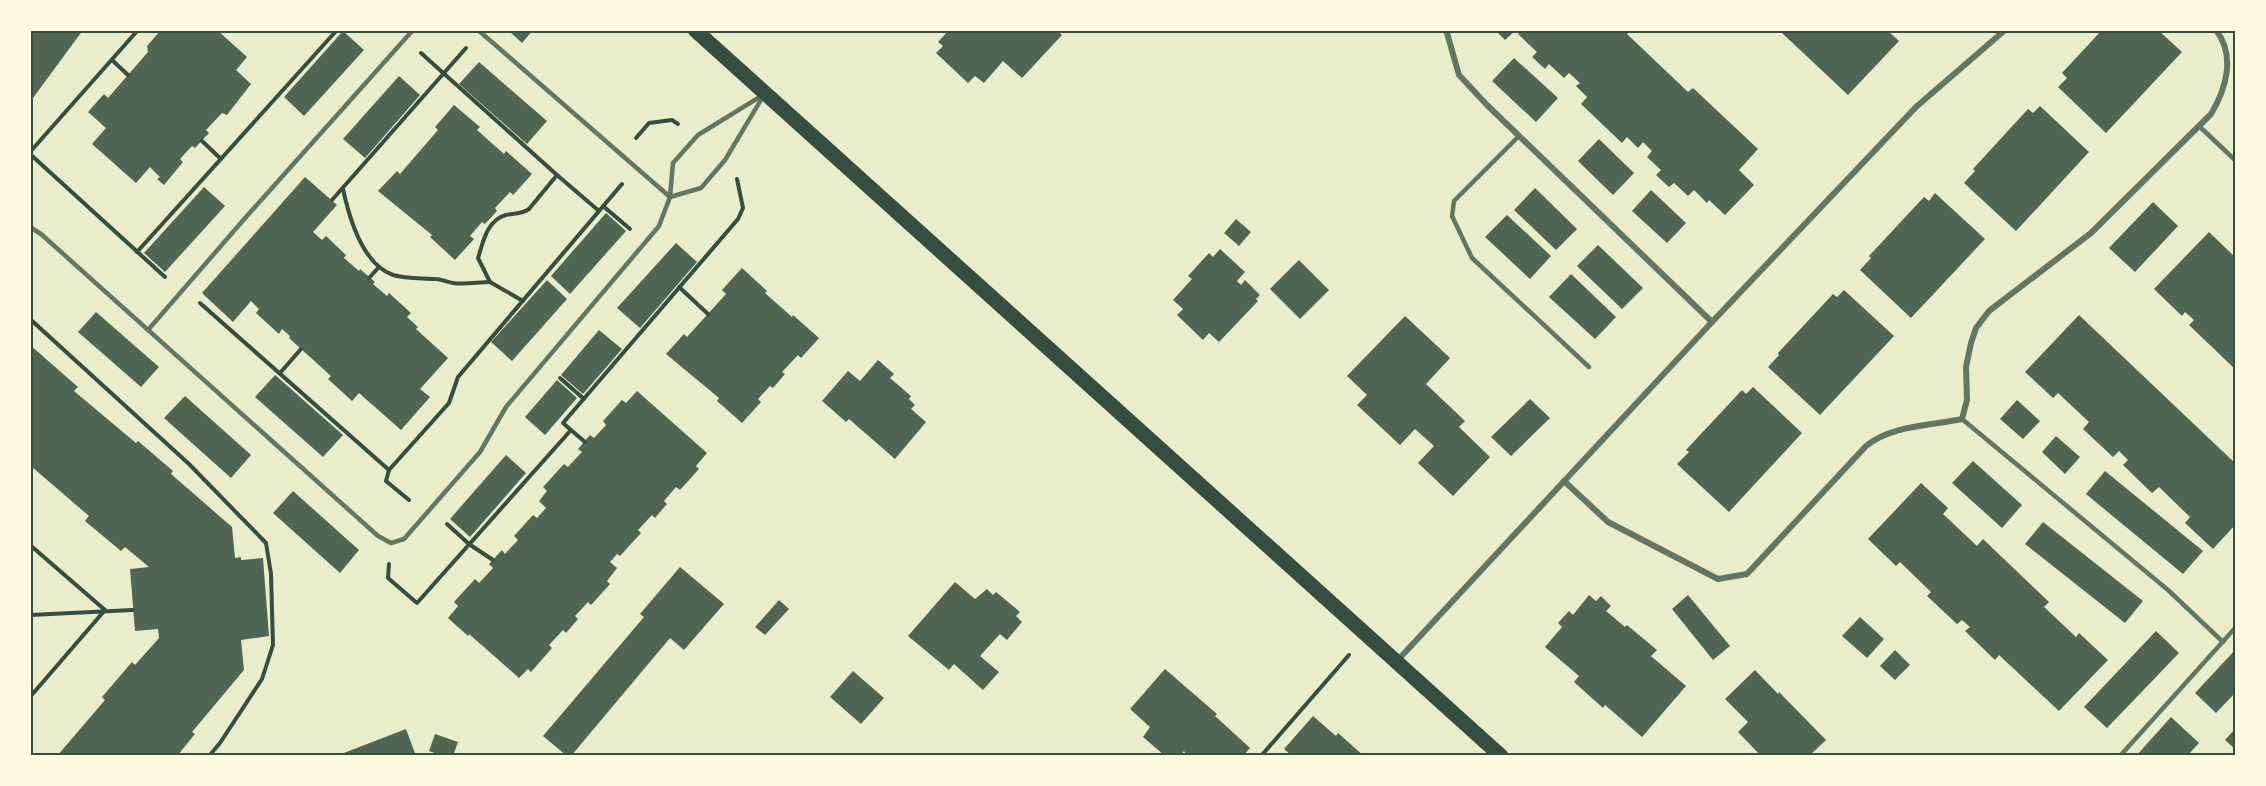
<svg xmlns="http://www.w3.org/2000/svg" width="2266" height="786" font-family="Barlow,sans-serif">
  <style>
    .building { fill: #4f6655 }
    .lines { fill: none; stroke-linecap: round; stroke-linejoin: round }
    .path { stroke: #344e41; stroke-width: 4 }
    .service { stroke: #617663; stroke-width: 4.5 }
    .minor { stroke: #617663; stroke-width: 6 }
    .primary { stroke: #344e41; stroke-width: 15 }
    .neatline { fill: none; stroke: #344e41; stroke-width: 2 }
  </style>
  <rect width="100%" height="100%" fill="#e9edc9"/>
  <g class="building">
    <path d="M30,30H83L30,102Z"/>
    <path d="M161,30H191L193,32L195,30H217L247,57L236,70L251,84L227,115L222,113L206,130L209,133L195,148L192,146L180,159L183,162L164,185L157,179L160,177L150,167L136,183L92,144L106,128L88,112L104,94L108,98L148,52L147,46Z"/>
    <path d="M508,30H533L522,43Z"/>
    <path d="M949,30H1057L1062,35L1022,78L1003,61L984,83L975,76L968,83L936,53L943,46L938,42Z"/>
    <path d="M1495,30H1516L1505,40Z"/>
    <path d="M1517,30H1631L1627,34L1688,92L1693,88L1758,149L1739,170L1754,185L1725,215L1709,200L1707,203L1694,190L1688,196L1674,183L1669,187L1656,175L1661,170L1647,157L1652,151L1643,142L1638,148L1627,137L1622,143L1581,104L1587,97L1576,86L1580,83L1569,73L1564,78L1549,64L1545,69L1532,57L1537,52L1518,34L1520,32Z"/>
    <path d="M1785,30H1887L1899,41L1848,95L1782,33Z"/>
    <path d="M2102,30H2158L2182,52L2106,133L2058,87L2067,78L2062,73Z"/>
    <path d="M343,31L364,50L304,116L284,97Z"/>
    <path d="M1514,58L1558,98L1536,122L1492,81Z"/>
    <path d="M479,62L547,121L527,144L459,84Z"/>
    <path d="M399,76L420,95L365,158L343,139Z"/>
    <path d="M454,105L480,127L477,130L504,154L506,151L532,174L513,195L510,192L495,208L497,211L485,224L482,222L470,236L474,239L455,260L430,237L432,235L378,191L397,171L400,174L438,130L435,127Z"/>
    <path d="M2040,106L2089,152L2016,231L1964,183L1975,171L1973,169L2028,109L2033,113Z"/>
    <path d="M1599,139L1634,173L1613,195L1578,161Z"/>
    <path d="M305,177L337,205L313,232L322,240L326,236L346,255L344,258L359,271L360,269L375,282L373,284L387,296L389,293L411,313L407,317L418,327L416,329L448,358L420,389L430,397L401,430L359,393L352,401L328,379L331,376L289,338L290,336L282,329L279,334L256,313L259,309L251,301L233,322L202,293Z"/>
    <path d="M204,187L225,206L165,272L144,253Z"/>
    <path d="M1535,188L1577,229L1556,250L1514,210Z"/>
    <path d="M1651,190L1686,223L1667,243L1632,211Z"/>
    <path d="M1935,193L1985,239L1911,318L1860,270L1871,258L1869,256L1924,197L1929,201Z"/>
    <path d="M2153,202L2178,226L2135,272L2109,248Z"/>
    <path d="M606,213L626,231L570,294L551,276Z"/>
    <path d="M1507,215L1551,256L1530,279L1485,237Z"/>
    <path d="M1236,219L1251,232L1239,246L1224,233Z"/>
    <path d="M2209,232L2236,258V370L2189,325L2194,320L2185,312L2182,316L2154,289Z"/>
    <path d="M676,243L697,262L640,328L617,308Z"/>
    <path d="M1598,245L1643,288L1622,309L1577,266Z"/>
    <path d="M1220,249L1245,272L1237,281L1241,285L1245,280L1260,295L1256,299L1258,301L1219,342L1209,333L1203,340L1177,315L1183,309L1173,300L1192,279L1188,276L1209,253L1213,257Z"/>
    <path d="M1299,260L1329,290L1300,319L1270,289Z"/>
    <path d="M742,268L767,291L765,293L792,317L793,315L819,338L801,358L798,355L782,372L785,374L773,388L770,386L758,399L761,402L742,423L717,401L719,398L666,354L684,334L687,337L726,294L722,290Z"/>
    <path d="M1571,274L1616,317L1595,339L1549,297Z"/>
    <path d="M547,280L567,299L512,361L491,342Z"/>
    <path d="M1844,290L1894,336L1820,415L1768,367L1779,355L1778,353L1833,294L1837,297Z"/>
    <path d="M96,312L159,367L141,387L78,332Z"/>
    <path d="M2079,315L2236,464V524L2213,549L2185,523L2190,517L2159,487L2152,493L2123,465L2128,460L2119,451L2113,457L2083,429L2089,422L2058,393L2053,398L2025,372Z"/>
    <path d="M1405,316L1450,358L1426,384L1465,421L1459,427L1490,457L1453,496L1418,463L1434,446L1415,429L1400,445L1357,405L1367,395L1347,376Z"/>
    <path d="M599,330L622,349L583,394L561,375Z"/>
    <path d="M30,345L78,387L74,391L136,443L138,441L173,471L171,474L232,527L235,558L241,557V560L263,558L269,636L241,640L244,670L192,732L195,734L177,756H57L105,700L102,697L132,662L135,665L159,638L158,629L135,631L130,569L149,567L125,547L121,551L85,521L89,516L32,467L30,469Z"/>
    <path d="M878,360L894,374L890,378L911,396L909,399L915,405L911,409L926,422L895,459L849,419L846,422L822,401L848,371L860,381Z"/>
    <path d="M275,375L343,435L323,457L255,397Z"/>
    <path d="M557,380L577,398L545,435L525,417Z"/>
    <path d="M1753,387L1802,433L1729,512L1677,464L1689,452L1686,450L1742,390L1746,394Z"/>
    <path d="M637,391L707,453L696,466L699,469L680,490L676,487L664,501L667,504L655,518L652,515L638,530L641,533L620,556L617,554L610,562L617,568L607,581L610,584L591,605L588,602L575,616L578,619L566,633L563,630L549,645L552,648L531,672L528,669L519,678L469,634L468,636L448,618L458,606L454,602L475,579L479,583L493,568L489,564L502,550L505,554L518,540L514,536L533,515L537,518L546,508L539,501L547,491L543,487L564,464L568,467L582,452L578,449L590,435L594,438L606,425L603,421L622,400L626,403Z"/>
    <path d="M185,396L251,455L231,478L164,418Z"/>
    <path d="M1530,399L1550,418L1511,456L1491,437Z"/>
    <path d="M2017,400L2040,421L2023,439L2000,419Z"/>
    <path d="M2056,436L2080,457L2065,474L2042,452Z"/>
    <path d="M506,455L526,473L470,537L450,519Z"/>
    <path d="M1973,461L2022,505L2002,528L1952,483Z"/>
    <path d="M2105,471L2203,551L2183,574L2086,494Z"/>
    <path d="M1921,483L1948,508L1943,514L1977,546L1983,539L2049,602L2044,607L2076,637L2079,633L2108,660L2059,711L1999,655L1995,660L1965,631L1970,627L1962,620L1957,624L1927,596L1931,592L1900,562L1896,566L1868,539Z"/>
    <path d="M293,491L359,550L340,573L273,513Z"/>
    <path d="M2043,522L2143,601L2125,623L2025,544Z"/>
    <path d="M680,567L724,604L684,650L670,638L571,756H567L543,736L644,617L640,614Z"/>
    <path d="M955,582L975,599L987,589L993,595L996,592L1020,612L1016,616L1022,622L1007,640L1000,634L980,656L999,672L983,690L954,664L949,670L908,636Z"/>
    <path d="M1589,595L1596,601L1601,596L1611,606L1606,611L1625,627L1627,625L1657,650L1651,656L1686,686L1642,737L1605,705L1603,708L1574,682L1579,676L1545,647L1562,627L1558,623L1569,611L1573,615Z"/>
    <path d="M1688,595L1730,646L1713,660L1672,609Z"/>
    <path d="M779,600L789,609L765,635L755,627Z"/>
    <path d="M1860,617L1884,639L1867,658L1842,636Z"/>
    <path d="M2156,631L2179,653L2107,728L2084,707Z"/>
    <path d="M2236,649V692L2216,713L2195,693Z"/>
    <path d="M1895,650L1910,665L1895,680L1880,666Z"/>
    <path d="M1165,669L1217,714L1215,716L1250,748L1243,756H1187L1184,751L1180,756H1165L1143,737L1150,727L1130,709Z"/>
    <path d="M1755,670L1778,694L1779,692L1826,740L1809,756H1761L1738,732L1748,722L1725,699Z"/>
    <path d="M853,671L884,698L861,724L830,697Z"/>
    <path d="M1313,716L1336,736L1338,733L1364,756H1292L1284,749Z"/>
    <path d="M2171,717L2199,743L2187,756H2136Z"/>
    <path d="M2236,728V750L2225,740Z"/>
    <path d="M406,729L416,756H336Z"/>
    <path d="M435,734L458,742L453,756H443L429,751Z"/>
  </g>
  <g class="lines">
    <g class="path">
      <path d="M421,53L557,175"/>
      <path d="M112,60L128,75"/>
      <path d="M636,138L649,123L672,120L678,124"/>
      <path d="M202,141L221,159"/>
      <path d="M30,152L138,30"/>
      <path d="M30,154L165,277"/>
      <path d="M343,189C349,217 362,264 393,275C406,279 421,278 435,279C441,279 447,282 453,283C465,285 478,282 490,282"/>
      <path d="M332,200L466,48"/>
      <path d="M603,206L630,229"/>
      <path d="M137,252L337,30"/>
      <path d="M369,278L379,267"/>
      <path d="M679,287L708,314"/>
      <path d="M523,301L490,282L478,258C483,242 487,220 506,215C515,213 522,214 529,209L557,175L599,211"/>
      <path d="M200,303L389,470L449,403L458,377L622,184"/>
      <path d="M30,319L189,464L266,543L271,574L273,645L262,679L220,743L209,756"/>
      <path d="M280,373L301,349"/>
      <path d="M560,378L584,399"/>
      <path d="M571,430L585,442"/>
      <path d="M389,470L386,481L409,500"/>
      <path d="M447,524L469,544L493,560"/>
      <path d="M30,545L105,610L30,697"/>
      <path d="M389,564L388,578L417,603L571,430L563,423L738,219L743,208L737,179"/>
      <path d="M30,615L133,610"/>
      <path d="M1261,756L1349,655"/>
    </g>
    <g class="service">
      <path d="M478,30L670,197"/>
      <path d="M2199,126L2236,161"/>
      <path d="M1519,136L1454,201L1452,216L1472,258L1589,367"/>
      <path d="M670,197L701,188L725,160L764,95"/>
      <path d="M30,227L41,234L378,536L391,543L404,539L480,452L506,407L659,226L670,197L673,163L698,135L763,95"/>
      <path d="M148,330L246,217L413,30"/>
      <path d="M1962,419L2168,590L2223,642"/>
      <path d="M2120,756L2236,627"/>
    </g>
    <g class="minor">
      <path d="M1447,30V33L1459,75L1487,105L1712,322"/>
      <path d="M1564,481L1608,522L1718,579L1747,574L1866,446C1892,425 1930,426 1962,419L1967,400L1966,367L1971,343L1976,328L1989,311L2091,233L2211,114C2226,89 2236,56 2216,30"/>
      <path d="M1397,661L1712,322L1916,107L2005,30"/>
    </g>
    <path class="primary" d="M695,30L1501,756"/>
  </g>
  <rect width="2266" height="786" fill="none" stroke="#fefae0" stroke-width="63"/>
  <rect x="32" y="32" width="2202" height="722" class="neatline"/>
</svg>
